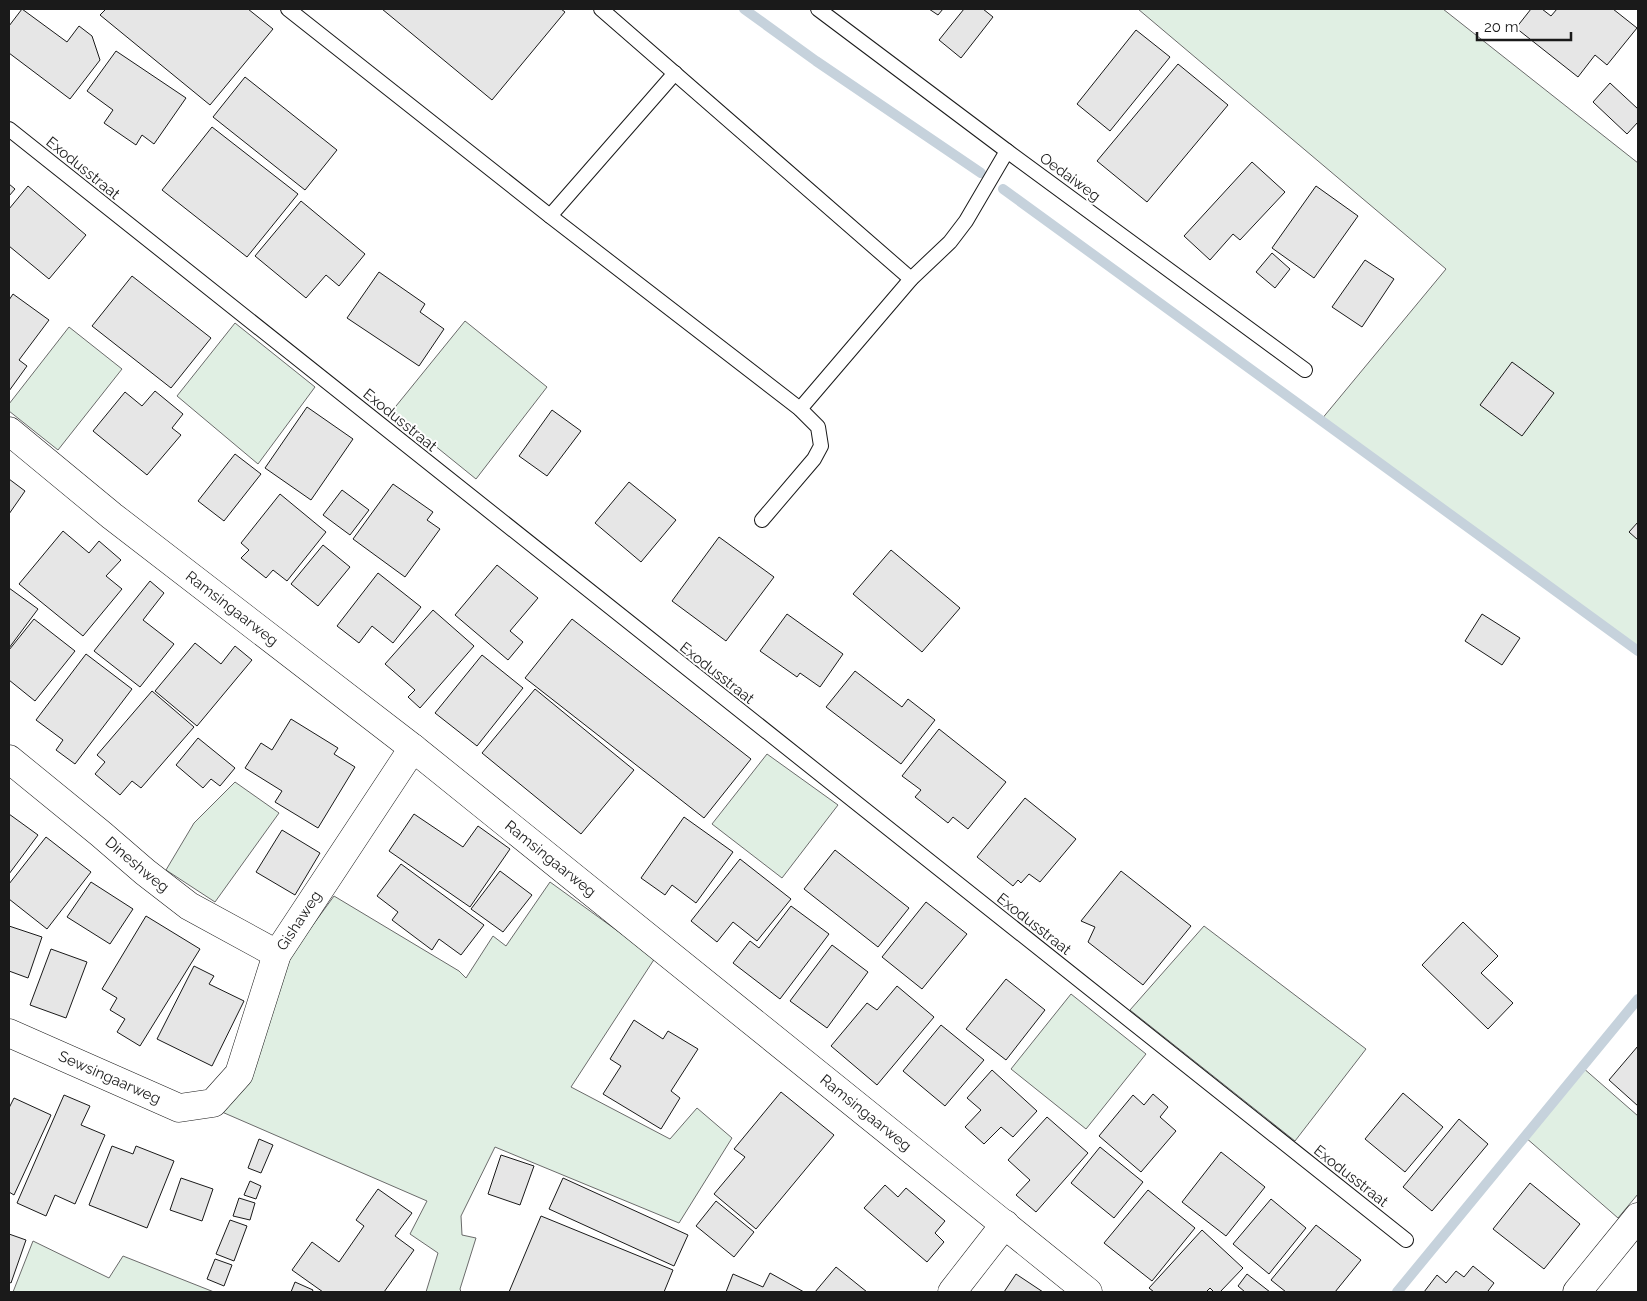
<svg xmlns="http://www.w3.org/2000/svg" width="1647" height="1301" font-family="Raleway,sans-serif">
  <style>
    .green { fill: #e0efe3; stroke: #6a6a6a }
    .lines { fill: none; stroke-linecap: round; stroke-linejoin: round }
    .stream { stroke: #c6d2dc; stroke-width: 10 }
    .building { fill: #e6e6e6; stroke: #1a1a1a }
    .lane-casing { stroke: #1a1a1a; stroke-width: 16 }
    .street-casing { stroke: #1a1a1a; stroke-width: 29 }
    .lane { stroke: #fff; stroke-width: 14 }
    .street { stroke: #fff; stroke-width: 28 }
    .labels { text-anchor: middle; stroke-width: 4; stroke-linejoin: round; paint-order: stroke }
    .street-label { font-size: 15px; fill: #1a1a1a; stroke: #fff }
  </style>
  <rect width="100%" height="100%" fill="#fff"/>
  <g class="green">
    <path d="M1138,9H1443L1638,163V651L1321,420L1446,269Z"/>
    <path d="M465,321L547,387L476,479L392,411Z"/>
    <path d="M235,323L315,387L258,464L177,396Z"/>
    <path d="M69,327L122,369L58,450L9,411V404Z"/>
    <path d="M767,754L838,805L782,878L712,824Z"/>
    <path d="M235,782L279,813L215,902L166,870L194,823Z"/>
    <path d="M550,882L655,958L571,1087L670,1139L697,1108L732,1138L679,1223L495,1147L461,1216L462,1235L476,1238L460,1289L461,1292H426L438,1253L410,1234L427,1201L222,1112L288,959L334,896L459,971L466,978L493,936L506,946Z"/>
    <path d="M1204,926L1366,1049L1295,1141L1130,1010Z"/>
    <path d="M1071,994L1146,1054L1086,1129L1011,1069Z"/>
    <path d="M1582,1067L1638,1116V1194L1618,1218L1525,1137Z"/>
    <path d="M33,1241L109,1278L123,1256L214,1292H13Z"/>
  </g>
  <g class="lines">
    <g class="stream">
      <path d="M744,9L816,61L981,173"/>
      <path d="M1003,189L1638,651"/>
      <path d="M1397,1292L1638,999"/>
    </g>
  </g>
  <g class="building">
    <path d="M22,9L67,42L79,26L92,36L100,60L70,99L9,53V26Z"/>
    <path d="M106,9H248L273,29L210,105L100,15Z"/>
    <path d="M382,9H561L565,12L492,100Z"/>
    <path d="M929,9H943L938,15Z"/>
    <path d="M964,9H983L993,17L961,58L939,40Z"/>
    <path d="M1531,9H1542L1551,16L1557,9H1613L1637,28L1607,65L1595,55L1578,77L1516,28Z"/>
    <path d="M1136,30L1170,57L1110,131L1077,104Z"/>
    <path d="M116,51L186,98L154,144L142,135L136,145L104,123L113,110L87,91Z"/>
    <path d="M1178,64L1228,105L1147,202L1097,161Z"/>
    <path d="M245,77L337,150L305,190L213,117Z"/>
    <path d="M1610,83L1638,109V122L1627,134L1593,102Z"/>
    <path d="M212,127L298,194L247,257L162,190Z"/>
    <path d="M1252,162L1285,192L1240,240L1233,234L1210,260L1184,236Z"/>
    <path d="M9,184L15,189L9,196Z"/>
    <path d="M28,186L86,235L49,279L9,246V209Z"/>
    <path d="M1316,186L1358,216L1314,278L1272,248Z"/>
    <path d="M301,201L365,254L339,286L326,275L306,298L255,256Z"/>
    <path d="M1272,253L1290,269L1275,288L1256,272Z"/>
    <path d="M1365,260L1394,279L1362,327L1332,307Z"/>
    <path d="M379,272L425,304L420,312L444,329L419,366L347,318Z"/>
    <path d="M132,276L211,338L171,388L92,326Z"/>
    <path d="M13,294L49,320L19,360L27,366L9,391V300Z"/>
    <path d="M1512,362L1554,393L1522,436L1480,405Z"/>
    <path d="M155,391L183,414L172,428L181,435L147,475L93,431L125,392L142,406Z"/>
    <path d="M307,407L353,439L311,500L265,468Z"/>
    <path d="M552,410L581,431L547,476L519,456Z"/>
    <path d="M235,454L261,474L224,521L198,501Z"/>
    <path d="M9,479L25,491L9,514Z"/>
    <path d="M629,482L676,520L641,562L595,523Z"/>
    <path d="M393,484L433,512L427,520L440,529L405,577L353,539Z"/>
    <path d="M342,490L369,510L350,535L323,515Z"/>
    <path d="M280,494L326,532L287,581L273,570L266,578L241,558L249,550L241,543Z"/>
    <path d="M1638,522V540L1629,532Z"/>
    <path d="M63,531L89,553L99,541L121,560L106,576L122,589L83,636L19,584Z"/>
    <path d="M719,537L774,577L726,641L672,601Z"/>
    <path d="M323,545L350,567L318,606L291,584Z"/>
    <path d="M891,550L960,608L922,652L853,594Z"/>
    <path d="M497,565L538,598L510,631L523,642L508,660L455,615Z"/>
    <path d="M378,573L421,607L393,643L372,626L359,643L337,626Z"/>
    <path d="M150,581L164,593L143,620L174,644L140,687L94,651Z"/>
    <path d="M9,588L38,609L9,648Z"/>
    <path d="M433,610L474,646L420,708L408,697L415,690L385,664Z"/>
    <path d="M787,614L843,654L820,687L800,673L797,677L760,651Z"/>
    <path d="M1482,614L1520,638L1502,665L1465,641Z"/>
    <path d="M34,619L75,651L35,701L9,680V650Z"/>
    <path d="M572,619L751,759L704,818L525,678Z"/>
    <path d="M195,643L221,664L235,646L252,660L197,726L155,691Z"/>
    <path d="M86,654L132,689L75,764L56,750L63,740L36,720Z"/>
    <path d="M482,655L523,688L477,746L435,713Z"/>
    <path d="M855,671L902,707L908,699L935,720L901,764L826,707Z"/>
    <path d="M535,689L634,770L581,834L482,753Z"/>
    <path d="M152,691L194,727L141,788L132,781L120,795L95,774L105,762L97,755Z"/>
    <path d="M291,719L338,748L334,754L355,767L318,828L275,802L282,791L245,768L261,743L272,750Z"/>
    <path d="M939,729L1006,782L968,829L953,817L948,823L915,797L921,790L902,776Z"/>
    <path d="M198,738L235,768L220,786L211,779L203,788L176,765Z"/>
    <path d="M1025,798L1076,839L1040,882L1029,874L1021,883L1018,880L1013,886L977,857Z"/>
    <path d="M9,814L38,835L9,874Z"/>
    <path d="M414,814L463,847L478,826L510,849L470,907L389,851Z"/>
    <path d="M684,817L733,852L696,903L672,885L665,895L641,878Z"/>
    <path d="M282,830L320,853L295,895L256,872Z"/>
    <path d="M46,837L91,872L47,929L9,899V884Z"/>
    <path d="M835,850L909,908L878,947L804,889Z"/>
    <path d="M740,859L791,899L757,941L733,922L717,942L691,921Z"/>
    <path d="M401,864L484,925L461,955L439,939L432,950L392,920L398,912L377,896Z"/>
    <path d="M500,871L532,895L503,932L471,909Z"/>
    <path d="M1121,871L1191,926L1143,985L1088,942L1095,927L1081,921Z"/>
    <path d="M91,882L133,909L110,944L67,917Z"/>
    <path d="M926,902L967,934L922,989L882,957Z"/>
    <path d="M791,906L829,934L780,999L733,963L750,941L759,948Z"/>
    <path d="M146,916L200,949L140,1046L117,1032L125,1019L110,1010L117,998L102,989Z"/>
    <path d="M1463,922L1498,956L1481,973L1513,1003L1488,1029L1422,965Z"/>
    <path d="M9,926L42,937L28,978L9,971Z"/>
    <path d="M832,945L868,972L827,1028L790,1001Z"/>
    <path d="M51,949L87,962L66,1018L30,1005Z"/>
    <path d="M194,966L214,976L209,984L244,1001L212,1066L157,1039Z"/>
    <path d="M1006,979L1045,1010L1006,1060L966,1029Z"/>
    <path d="M897,986L934,1017L877,1085L831,1046L867,1003L877,1010Z"/>
    <path d="M634,1020L663,1039L668,1031L698,1049L671,1091L680,1098L661,1129L603,1094L621,1066L610,1059Z"/>
    <path d="M941,1025L984,1060L945,1106L903,1071Z"/>
    <path d="M1638,1046V1106L1609,1080Z"/>
    <path d="M992,1070L1037,1111L1013,1137L1001,1127L984,1144L965,1127L981,1110L967,1098Z"/>
    <path d="M781,1092L834,1135L756,1229L714,1194L745,1157L734,1149Z"/>
    <path d="M1403,1093L1443,1127L1405,1172L1365,1139Z"/>
    <path d="M1153,1094L1168,1107L1160,1117L1176,1131L1141,1172L1099,1136L1133,1095L1144,1105Z"/>
    <path d="M64,1095L90,1106L81,1125L105,1135L75,1204L55,1195L46,1216L17,1203Z"/>
    <path d="M14,1098L51,1115L14,1195L9,1192V1108Z"/>
    <path d="M1047,1117L1088,1153L1036,1212L1016,1195L1030,1180L1008,1160Z"/>
    <path d="M1459,1119L1488,1144L1432,1211L1403,1187Z"/>
    <path d="M259,1139L273,1145L261,1173L248,1168Z"/>
    <path d="M112,1146L133,1154L136,1146L174,1161L147,1228L89,1205Z"/>
    <path d="M1100,1147L1143,1182L1114,1218L1071,1183Z"/>
    <path d="M1221,1152L1265,1187L1226,1236L1182,1202Z"/>
    <path d="M501,1155L534,1166L520,1205L488,1194Z"/>
    <path d="M181,1178L213,1189L202,1221L170,1210Z"/>
    <path d="M563,1178L688,1235L674,1266L549,1209Z"/>
    <path d="M250,1181L261,1186L256,1199L244,1195Z"/>
    <path d="M1530,1183L1580,1224L1544,1269L1493,1229Z"/>
    <path d="M885,1185L898,1197L906,1188L945,1221L935,1233L944,1242L927,1262L864,1208Z"/>
    <path d="M378,1189L412,1213L395,1236L414,1250L384,1292H323L292,1270L312,1242L339,1262L364,1226L356,1220Z"/>
    <path d="M1148,1190L1195,1228L1152,1281L1104,1243Z"/>
    <path d="M239,1198L255,1203L250,1220L233,1216Z"/>
    <path d="M1271,1199L1306,1228L1269,1274L1233,1244Z"/>
    <path d="M716,1201L754,1232L734,1257L696,1226Z"/>
    <path d="M541,1216L673,1270L664,1292H509Z"/>
    <path d="M230,1220L247,1226L234,1261L216,1254Z"/>
    <path d="M1316,1225L1361,1260L1335,1292H1286L1271,1280Z"/>
    <path d="M1202,1230L1243,1268L1220,1292H1214L1210,1288L1206,1292H1154L1149,1288Z"/>
    <path d="M9,1234L26,1240L11,1283L9,1282Z"/>
    <path d="M215,1259L232,1265L224,1286L207,1279Z"/>
    <path d="M1473,1266L1494,1283L1488,1291L1489,1292H1424L1437,1275L1446,1283L1456,1271L1464,1277Z"/>
    <path d="M836,1267L867,1292H815Z"/>
    <path d="M770,1273L804,1292H726L733,1274L763,1287Z"/>
    <path d="M1016,1274L1043,1292H1004Z"/>
    <path d="M1247,1274L1270,1292H1245L1238,1286Z"/>
    <path d="M295,1282L313,1290L312,1292H291Z"/>
  </g>
  <g class="lines">
    <defs>
      <g id="lane">
        <path d="M288,9L550,216L800,409L818,427L821,446L814,459L762,520"/>
        <path d="M601,9L911,279"/>
        <path d="M818,9L1007,151L1305,370"/>
        <path d="M9,129L1406,1240"/>
        <path d="M550,216L675,73"/>
        <path d="M800,409L911,279L950,242L966,221L1007,151"/>
      </g>
      <g id="street">
        <path id="s1" d="M9,431L112,516L413,748L1088,1292"/>
        <path id="s2" d="M9,759L101,834L145,872L189,906L277,954"/>
        <path id="s3" d="M9,1033L179,1108L213,1103L239,1074L277,954L413,748"/>
        <path d="M952,1292L1005,1224"/>
        <path d="M1577,1292L1638,1217"/>
      </g>
    </defs>
    <use href="#lane" class="lane-casing"/>
    <use href="#street" class="street-casing"/>
    <use href="#lane" class="lane"/>
    <use href="#street" class="street"/>
  </g>
  <g class="labels">
    <g class="street-label">
      <text transform="translate(83 168) rotate(39)" y="5">Exodusstraat</text>
      <text transform="translate(1070 177) rotate(36)" y="5">Oedaiweg</text>
      <text transform="translate(400 420) rotate(39)" y="5">Exodusstraat</text>
      <text dy="5" stroke="none"><textPath href="#s1" startOffset="285">Ramsingaarweg</textPath></text>
      <text transform="translate(717 673) rotate(38)" y="5">Exodusstraat</text>
      <text dy="5" stroke="none"><textPath href="#s1" startOffset="690">Ramsingaarweg</textPath></text>
      <text dy="5" stroke="none"><textPath href="#s2" startOffset="166">Dineshweg</textPath></text>
      <text dy="5" stroke="none"><textPath href="#s3" startOffset="425">Gishaweg</textPath></text>
      <text transform="translate(1034 924) rotate(38)" y="5">Exodusstraat</text>
      <text dy="5" stroke="none"><textPath href="#s3" startOffset="110">Sewsingaarweg</textPath></text>
      <text dy="5" stroke="none"><textPath href="#s1" startOffset="1095">Ramsingaarweg</textPath></text>
      <text transform="translate(1351 1176) rotate(38)" y="5">Exodusstraat</text>
    </g>
  </g>
  <rect width="1647" height="1301" fill="none" stroke="#1a1a1a" stroke-width="20"/>
  <path d="M1477 32v8h94v-8" fill="none" stroke="#1a1a1a" stroke-width="2.5"/>
  <text x="1484" y="32" font-size="15" fill="#1a1a1a" stroke="#ffffff" stroke-width="4" paint-order="stroke">20 m</text>
</svg>
